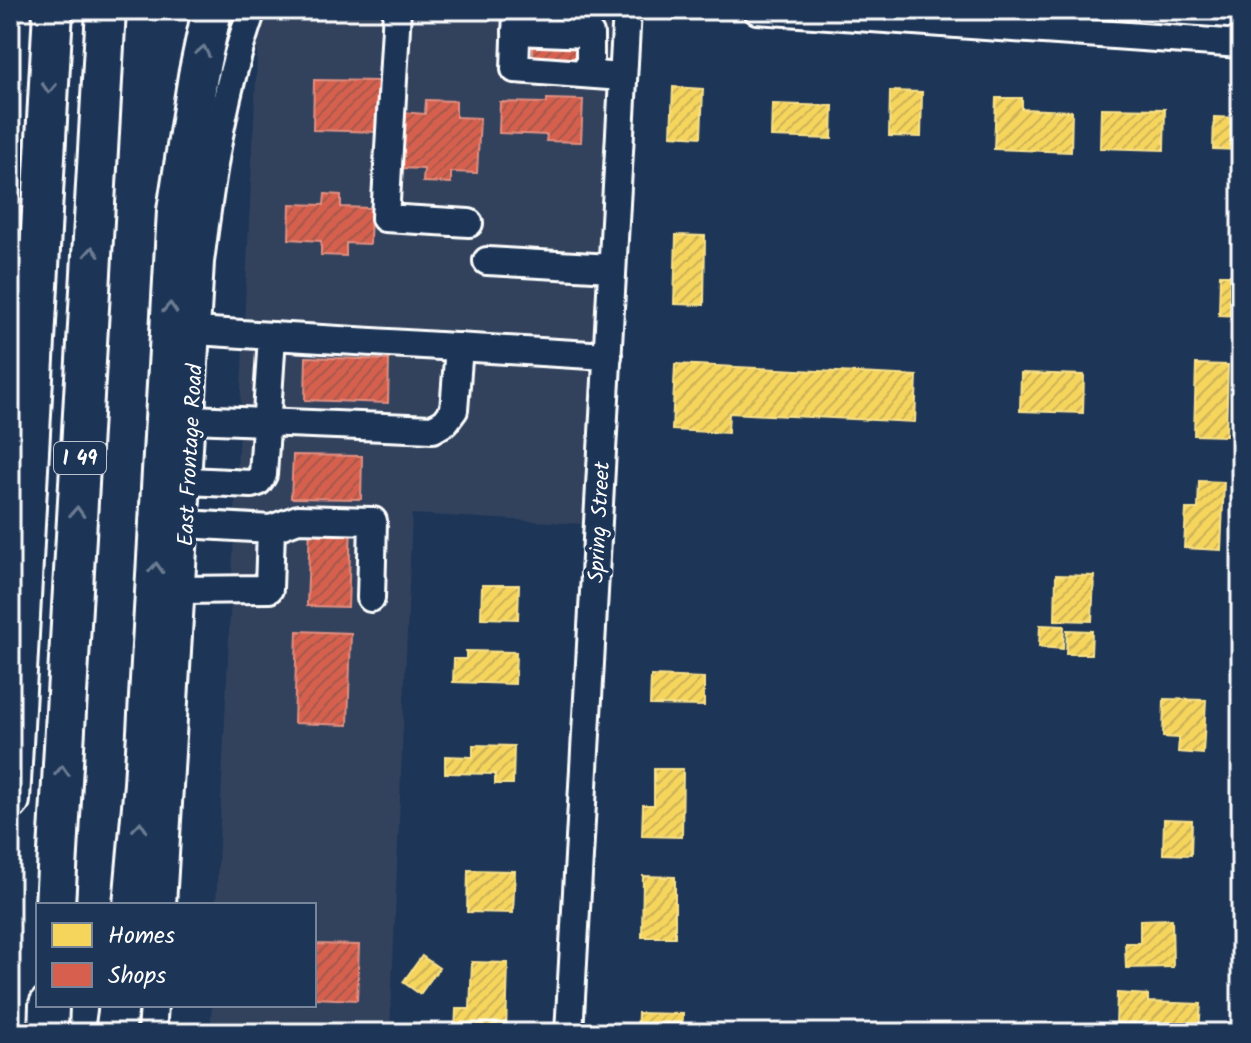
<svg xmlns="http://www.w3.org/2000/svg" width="1251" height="1043" font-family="Kalam,sans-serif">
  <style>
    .built { fill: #31435d }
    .homes { fill: url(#homes-hatch); stroke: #f9e28d; stroke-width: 2 }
    .shops { fill: url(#shops-hatch); stroke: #e29082; stroke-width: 2 }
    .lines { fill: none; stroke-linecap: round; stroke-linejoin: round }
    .minor-casing { stroke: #fff; stroke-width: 32 }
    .highway-casing { stroke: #fff; stroke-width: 44 }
    .minor { stroke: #1d3557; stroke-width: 26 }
    .highway { stroke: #1d3557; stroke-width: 38 }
    .oneway { stroke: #6c7c92 }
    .labels { text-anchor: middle; stroke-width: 8; stroke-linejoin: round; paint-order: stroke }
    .shield { fill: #1d3557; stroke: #bbc2cd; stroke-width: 2 }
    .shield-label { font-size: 20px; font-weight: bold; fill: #fff }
    .street-label { font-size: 22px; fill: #fff; stroke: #1d3557 }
  </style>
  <defs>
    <pattern id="homes-hatch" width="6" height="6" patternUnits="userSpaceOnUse" patternTransform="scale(2)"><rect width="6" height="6" fill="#f6d55c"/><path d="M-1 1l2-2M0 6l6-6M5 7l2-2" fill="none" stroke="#ccb358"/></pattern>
    <pattern id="shops-hatch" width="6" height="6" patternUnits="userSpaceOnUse" patternTransform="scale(2)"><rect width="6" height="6" fill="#d6604d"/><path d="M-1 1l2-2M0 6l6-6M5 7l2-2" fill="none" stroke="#a6594d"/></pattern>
  </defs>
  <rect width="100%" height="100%" fill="#1d3557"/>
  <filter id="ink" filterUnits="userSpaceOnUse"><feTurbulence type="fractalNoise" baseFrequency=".0125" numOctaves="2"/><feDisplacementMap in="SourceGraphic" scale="16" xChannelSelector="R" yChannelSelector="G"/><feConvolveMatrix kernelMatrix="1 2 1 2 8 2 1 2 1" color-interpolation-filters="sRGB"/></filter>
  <g filter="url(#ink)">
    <path class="built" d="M264,10H595L604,17L611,29L612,44L585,524L412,514L390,1033H210L212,1005H314V905H216L259,16Z"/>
    <g class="homes">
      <path d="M673,87L703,89L701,137L671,135Z"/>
      <path d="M890,91L922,92L921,137L889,136Z"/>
      <path d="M996,98H1022V109L1072,111L1071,152L994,149Z"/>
      <path d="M772,104L833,106L832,139L771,137Z"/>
      <path d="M1101,108L1165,109L1164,150L1100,148Z"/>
      <path d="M1214,117L1241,118V150L1213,149Z"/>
      <path d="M1237,161L1241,162V185H1236Z"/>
      <path d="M676,235L705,236L704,305L674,304Z"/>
      <path d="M1220,275H1241V316L1219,315Z"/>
      <path d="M675,364L917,376L915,422L729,413L728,433L672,430Z"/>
      <path d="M1196,364L1228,365L1226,436L1194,435Z"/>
      <path d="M1021,373L1084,375L1083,413L1020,411Z"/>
      <path d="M1199,481L1224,482L1221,550L1184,548L1186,509H1198Z"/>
      <path d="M1056,575L1094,576L1092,621L1055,620Z"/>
      <path d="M482,585H519L518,619L481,618Z"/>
      <path d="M1040,625L1064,626L1063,649L1039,647Z"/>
      <path d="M1067,630L1092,631L1091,654H1066Z"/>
      <path d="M466,651L516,652L515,684L453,682L454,659H466Z"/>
      <path d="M651,676L704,678V706L650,705Z"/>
      <path d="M1164,699L1206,700L1203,754L1178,752L1179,738L1163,737Z"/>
      <path d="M473,745L514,746L513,784H495V774L445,773V756L473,757Z"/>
      <path d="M654,769H683L682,837L642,836L643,805H654Z"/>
      <path d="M1164,819L1192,820L1191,855L1163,854Z"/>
      <path d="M468,870L515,871L513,913L467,912Z"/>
      <path d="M643,876L675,877V937H642Z"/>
      <path d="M1172,919L1173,967L1126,968L1125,943H1140V920Z"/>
      <path d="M422,956L439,968L420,994L403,982Z"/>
      <path d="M472,962L508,963L506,1033H455L456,1009H470Z"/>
      <path d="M1117,993L1148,995V1002L1201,1004L1199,1031L1116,1027Z"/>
      <path d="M638,1013L683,1014L682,1033H637Z"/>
    </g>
    <g class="shops">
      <path d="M533,36L579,37V63L533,62Z"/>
      <path d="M314,80L379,81L378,132L313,130Z"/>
      <path d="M547,99L583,100L581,142L546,141L547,135L499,133L500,102L547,103Z"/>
      <path d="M426,100L456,101V117L480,118L477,173L451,172V183L423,182L424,169L399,168L402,112L425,114Z"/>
      <path d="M325,194L341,195V207L371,208L370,244L346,243V256L321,255V241L289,239L290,204L324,205Z"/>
      <path d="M306,357L389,360L388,403L305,400Z"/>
      <path d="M293,455L362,456L361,499L291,498Z"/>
      <path d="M310,524L351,525L348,607L307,606Z"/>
      <path d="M297,631L351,633L348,725L294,723Z"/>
      <path d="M314,944L359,945L357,1000L314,998Z"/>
    </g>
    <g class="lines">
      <defs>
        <g id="minor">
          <path d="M397,10L385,218L469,223"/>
          <path d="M517,10L515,69L622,77"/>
          <path d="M757,10L1241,44"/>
          <path d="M516,31L590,34V74"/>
          <path d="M487,261L612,268"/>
          <path d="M272,336L608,356"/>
          <path d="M191,419L433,429L445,422L454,410L459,347"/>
          <path d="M188,481L251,484L258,482L263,475L272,336L196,331"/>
          <path d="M271,529L298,519L373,521L371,598"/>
          <path d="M181,590L269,589L271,529L185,524"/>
          <path d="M162,905L200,262C211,177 223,92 252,10"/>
          <path d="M152,1033L154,1005"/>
          <path d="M569,1033L627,10"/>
        </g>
        <g id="highway">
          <path d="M10,800L53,10"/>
          <path d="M55,905L106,10"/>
          <path d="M133,905L144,784L177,211L198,76L212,10"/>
          <path d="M48,1033L49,1005"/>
          <path d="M115,1033L119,1005"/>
        </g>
      </defs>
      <use href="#minor" class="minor-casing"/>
      <use href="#highway" class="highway-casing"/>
      <use href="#minor" class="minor"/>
      <use href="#highway" class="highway"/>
    </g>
    <defs><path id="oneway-chevron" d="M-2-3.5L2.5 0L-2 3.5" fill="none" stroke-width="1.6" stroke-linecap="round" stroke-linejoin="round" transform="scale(2)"/></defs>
    <g class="oneway">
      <use href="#oneway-chevron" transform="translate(203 51) rotate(-78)"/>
      <use href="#oneway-chevron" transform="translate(49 88) rotate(93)"/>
      <use href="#oneway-chevron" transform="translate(92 252) rotate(-87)"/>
      <use href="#oneway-chevron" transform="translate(170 308) rotate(-87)"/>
      <use href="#oneway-chevron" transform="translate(77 512) rotate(-87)"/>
      <use href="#oneway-chevron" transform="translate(156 568) rotate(-87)"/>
      <use href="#oneway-chevron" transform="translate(62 771) rotate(-87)"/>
      <use href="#oneway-chevron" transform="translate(140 827) rotate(-85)"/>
    </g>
  </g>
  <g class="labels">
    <rect class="shield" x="54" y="442" width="52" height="32" rx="6"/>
    <g class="shield-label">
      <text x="80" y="465">I 49</text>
    </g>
    <g class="street-label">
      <text transform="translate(189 455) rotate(-87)" y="8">East Frontage Road</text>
      <text transform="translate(598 522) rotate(-87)" y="8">Spring Street</text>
    </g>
  </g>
  <rect width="1251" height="1043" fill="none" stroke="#1d3557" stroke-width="40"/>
  <rect x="20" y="20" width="1211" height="1003" fill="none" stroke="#fff" stroke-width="3" filter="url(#ink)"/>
  <rect x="36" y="903" width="280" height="104" fill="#1d3557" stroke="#77869a" stroke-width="2"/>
  <rect x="52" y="923" width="40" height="24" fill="#f6d55c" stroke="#77869a" stroke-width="2"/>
  <text x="108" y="943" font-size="24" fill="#ffffff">Homes</text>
  <rect x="52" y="963" width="40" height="24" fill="#d6604d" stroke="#77869a" stroke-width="2"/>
  <text x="108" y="983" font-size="24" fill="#ffffff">Shops</text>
</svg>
